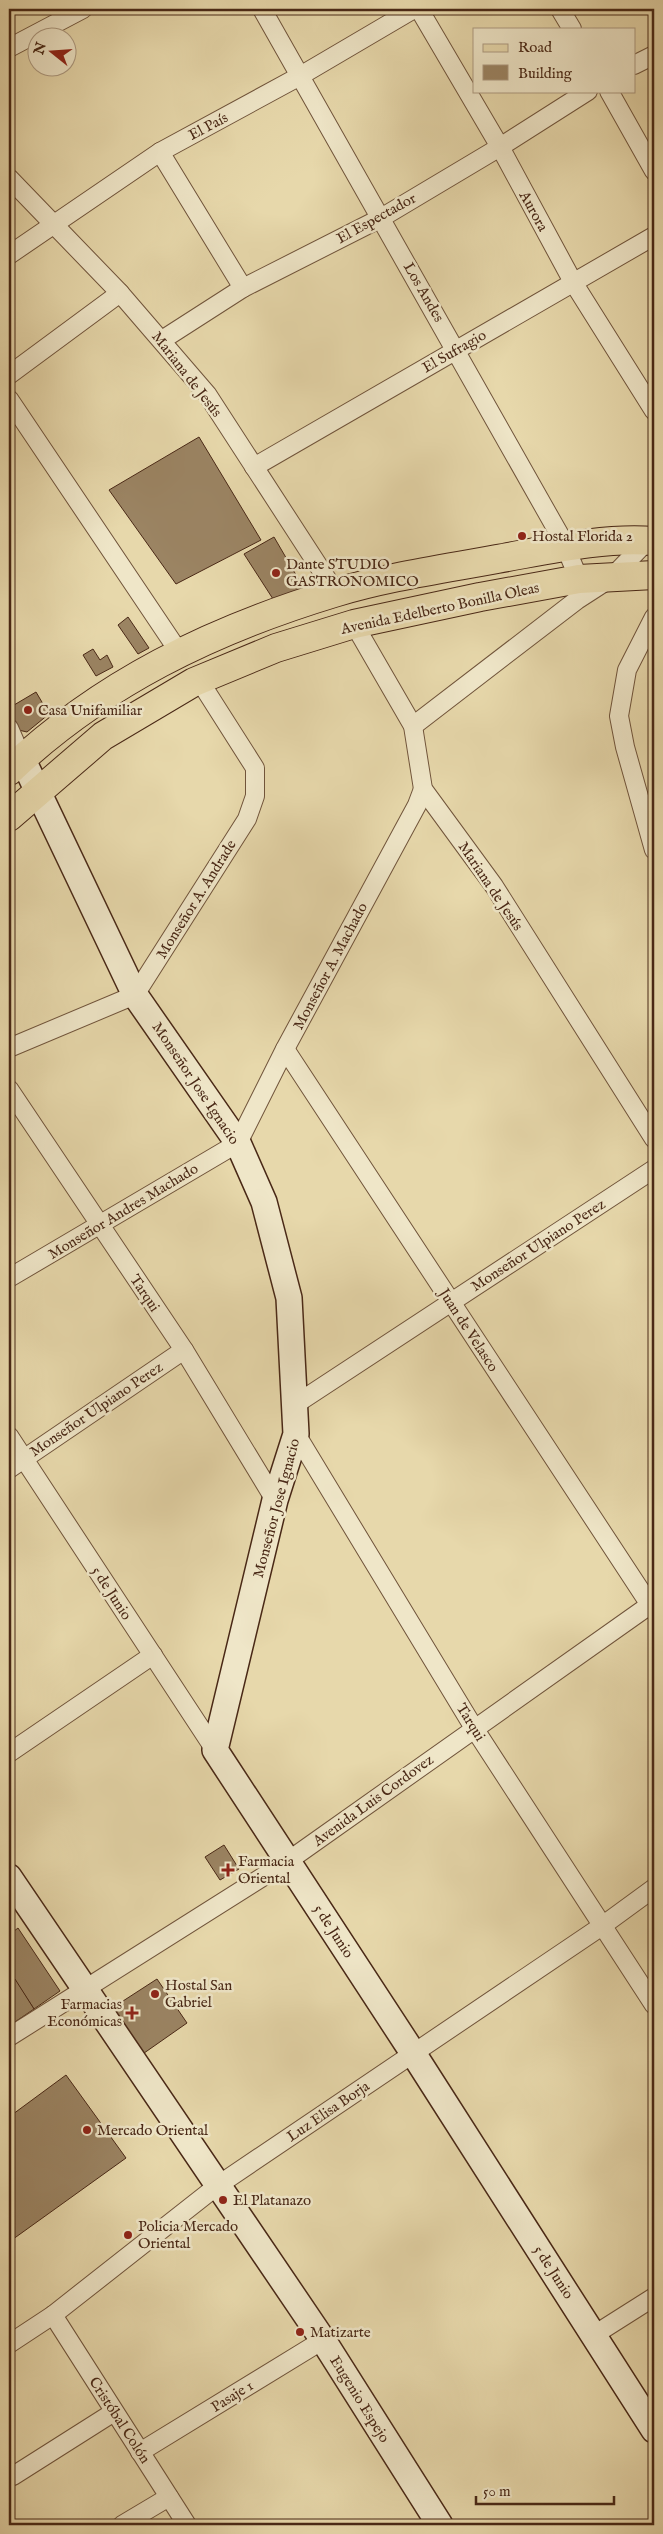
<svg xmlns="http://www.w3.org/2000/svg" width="663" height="2534" font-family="'IM FELL English',serif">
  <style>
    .building { fill: #9b8463; stroke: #492816 }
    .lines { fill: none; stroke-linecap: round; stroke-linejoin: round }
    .street-casing { stroke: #70543b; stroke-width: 20 }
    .secondary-casing { stroke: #492816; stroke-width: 28 }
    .primary-casing { stroke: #492816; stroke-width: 30 }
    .street { stroke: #efe6c8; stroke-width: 18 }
    .secondary { stroke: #efe6c8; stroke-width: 25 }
    .primary { stroke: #e7d8ab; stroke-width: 28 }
    .poi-dot { fill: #8f2418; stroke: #efe6c8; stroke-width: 2 }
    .labels { text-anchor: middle; stroke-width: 5; stroke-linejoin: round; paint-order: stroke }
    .street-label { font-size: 15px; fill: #492816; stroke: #efe6c8 }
    .poi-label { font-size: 15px; fill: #492816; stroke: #efe6c8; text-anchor: start }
  </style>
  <rect width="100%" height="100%" fill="#e7d8ab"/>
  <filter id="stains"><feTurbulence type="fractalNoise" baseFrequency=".004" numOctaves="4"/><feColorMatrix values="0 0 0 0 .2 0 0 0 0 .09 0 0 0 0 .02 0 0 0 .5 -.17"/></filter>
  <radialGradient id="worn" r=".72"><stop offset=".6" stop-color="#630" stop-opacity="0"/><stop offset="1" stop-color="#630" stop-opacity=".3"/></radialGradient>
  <g class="building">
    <path d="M199,437L261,540L176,584L109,490Z"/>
    <path d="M274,537L306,592L273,599L244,554Z"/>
    <path d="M128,617L149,648L138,654L118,625Z"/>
    <path d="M93,649L100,660L107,655L113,667L96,676L83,655Z"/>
    <path d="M36,692L49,714L27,732L14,729L9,719V713L11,712L9,708Z"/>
    <path d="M224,1845L239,1869L220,1880L205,1857Z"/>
    <path d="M18,1928L60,1991L34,2009L9,1971V1935Z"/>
    <path d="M15,1979L34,2009L9,2026V1983Z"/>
    <path d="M157,1979L187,2023L137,2058L106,2012Z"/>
    <path d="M66,2075L126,2158L9,2242V2117Z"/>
  </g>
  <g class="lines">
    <defs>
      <g id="street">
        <path d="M262,9L562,539L579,579"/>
        <path d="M419,9L500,147L573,282L654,411"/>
        <path d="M560,9L572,29"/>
        <path d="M9,48L83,9"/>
        <path d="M634,65L654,55"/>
        <path d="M609,91L654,171"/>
        <path d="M160,152L243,288"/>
        <path d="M9,178L120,293L207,394L336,593"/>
        <path d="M9,255L160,152L300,76L414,9"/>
        <path d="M162,340L243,288L381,218L500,147L588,91"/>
        <path d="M9,375L120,293"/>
        <path d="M9,399L179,652"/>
        <path d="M254,467L654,236"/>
        <path d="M654,617L627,670L619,716L625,747L654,850"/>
        <path d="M354,624L413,726L423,789L494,886L654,1139"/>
        <path d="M413,726L577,600L611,578L651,537"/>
        <path d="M9,728L22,758"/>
        <path d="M9,1048L135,995L247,819L255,796V768L199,680"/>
        <path d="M285,1049L654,1611"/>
        <path d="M9,1089L184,1350L275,1500"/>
        <path d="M9,1278L238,1143L285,1049L417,805L423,789"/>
        <path d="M296,1404L654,1169"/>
        <path d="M296,1434L474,1728L654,2005"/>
        <path d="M9,1436L215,1750"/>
        <path d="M9,1469L184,1350"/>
        <path d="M9,1753L153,1655"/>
        <path d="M9,2037L288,1861L654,1602"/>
        <path d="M53,2315L187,2525"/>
        <path d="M594,2335L654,2297"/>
        <path d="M9,2344L53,2315L217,2186L602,1926L654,1888"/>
        <path d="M140,2452L323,2340"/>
        <path d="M13,2476L114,2412"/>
        <path d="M122,2525L169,2497"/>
      </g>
      <g id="secondary">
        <path d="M22,758L135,995L238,1143L264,1202L289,1298L296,1434L275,1500L215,1750L413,2053L654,2430"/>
        <path d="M9,1877L323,2340L440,2525"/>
      </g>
      <g id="primary">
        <path d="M9,771C102,683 212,630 334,593C386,577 443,569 497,559C548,550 602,537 654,541"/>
        <path d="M9,817L103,736L194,682L276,648L354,624L480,597L579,579L654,575"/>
      </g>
    </defs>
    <use href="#street" class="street-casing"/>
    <use href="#secondary" class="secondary-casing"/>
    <use href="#primary" class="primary-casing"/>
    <use href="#street" class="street"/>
    <use href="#secondary" class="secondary"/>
    <use href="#primary" class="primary"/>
  </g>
  <g class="poi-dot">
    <circle cx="522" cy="536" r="5"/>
    <circle cx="276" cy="573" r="5"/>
    <circle cx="28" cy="710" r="5"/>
    <path d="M225.5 1862.5h5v5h5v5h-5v5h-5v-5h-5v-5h5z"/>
    <circle cx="155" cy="1994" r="5"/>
    <path d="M129.5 2005.5h5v5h5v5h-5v5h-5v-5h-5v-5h5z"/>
    <circle cx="87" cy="2130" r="5"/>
    <circle cx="223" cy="2200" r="5"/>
    <circle cx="128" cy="2235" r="5"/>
    <circle cx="300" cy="2332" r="5"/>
  </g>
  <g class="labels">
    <g class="street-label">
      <text transform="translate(208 126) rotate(-28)" y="5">El País</text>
      <text transform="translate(534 211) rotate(61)" y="5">Aurora</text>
      <text transform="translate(376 218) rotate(-29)" y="5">El Espectador</text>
      <text transform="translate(424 292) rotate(60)" y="5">Los Andes</text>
      <text transform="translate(454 351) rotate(-30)" y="5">El Sufragio</text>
      <text transform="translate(187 374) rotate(52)" y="5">Mariana de Jesús</text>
      <text transform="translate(440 608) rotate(-12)" y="5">Avenida Edelberto Bonilla Oleas</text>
      <text transform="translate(491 886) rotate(56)" y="5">Mariana de Jesús</text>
      <text transform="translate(196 899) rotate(-58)" y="5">Monseñor A. Andrade</text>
      <text transform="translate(330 966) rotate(-62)" y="5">Monseñor A. Machado</text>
      <text transform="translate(196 1083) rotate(56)" y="5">Monseñor Jose Ignacio</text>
      <text transform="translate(123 1211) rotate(-31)" y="5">Monseñor Andres Machado</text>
      <text transform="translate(538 1245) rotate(-33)" y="5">Monseñor Ulpiano Perez</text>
      <text transform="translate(145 1293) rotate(56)" y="5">Tarqui</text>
      <text transform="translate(469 1330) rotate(57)" y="5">Juan de Velasco</text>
      <text transform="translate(96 1409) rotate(-34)" y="5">Monseñor Ulpiano Perez</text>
      <text transform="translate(276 1508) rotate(-75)" y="5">Monseñor Jose Ignacio</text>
      <text transform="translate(112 1593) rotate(57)" y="5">5 de Junio</text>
      <text transform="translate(471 1722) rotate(58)" y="5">Tarqui</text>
      <text transform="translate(373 1800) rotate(-36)" y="5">Avenida Luis Cordovez</text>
      <text transform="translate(334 1931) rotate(57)" y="5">5 de Junio</text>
      <text transform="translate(328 2111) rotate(-34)" y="5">Luz Elisa Borja</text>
      <text transform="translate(554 2272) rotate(57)" y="5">5 de Junio</text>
      <text transform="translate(232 2396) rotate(-32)" y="5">Pasaje 1</text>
      <text transform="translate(360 2399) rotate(58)" y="5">Eugenio Espejo</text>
      <text transform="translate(120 2420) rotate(57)" y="5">Cristóbal Colón</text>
    </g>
    <g class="poi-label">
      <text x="532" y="541">Hostal Florida 2</text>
      <text x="286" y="569">Dante STUDIO<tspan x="286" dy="17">GASTRONOMICO</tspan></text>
      <text x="38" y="715">Casa Unifamiliar</text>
      <text x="238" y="1866">Farmacia<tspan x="238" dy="17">Oriental</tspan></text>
      <text x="165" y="1990">Hostal San<tspan x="165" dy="17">Gabriel</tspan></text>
      <text x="122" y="2009" text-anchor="end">Farmacias<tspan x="122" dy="17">Económicas</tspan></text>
      <text x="97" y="2135">Mercado Oriental</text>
      <text x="233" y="2205">El Platanazo</text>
      <text x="138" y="2231">Policia Mercado<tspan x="138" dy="17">Oriental</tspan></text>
      <text x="310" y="2337">Matizarte</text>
    </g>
  </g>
  <rect width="663" height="2534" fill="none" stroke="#e7d8ab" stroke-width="30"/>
  <rect x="10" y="10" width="643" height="2514" fill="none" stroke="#492816" stroke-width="2.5"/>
  <rect x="15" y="15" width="633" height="2504" fill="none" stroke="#492816"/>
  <rect x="473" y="28" width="162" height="65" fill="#efe6c8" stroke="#ad9a81"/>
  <rect x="483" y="44" width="25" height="8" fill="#e7d8ab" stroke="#ad9a81"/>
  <text x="518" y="52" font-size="15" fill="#492816">Road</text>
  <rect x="483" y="65" width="25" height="15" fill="#9b8463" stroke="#ad9a81"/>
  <text x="518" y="78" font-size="15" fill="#492816">Building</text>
  <g transform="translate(52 52) rotate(287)"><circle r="24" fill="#efe6c8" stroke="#ad9a81"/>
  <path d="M0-4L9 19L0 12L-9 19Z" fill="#8f2418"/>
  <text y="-8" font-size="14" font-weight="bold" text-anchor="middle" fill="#492816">N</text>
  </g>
  <path d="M476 2496v8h138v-8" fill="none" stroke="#492816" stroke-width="2.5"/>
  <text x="483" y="2496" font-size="15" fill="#492816" stroke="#efe6c8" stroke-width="4" paint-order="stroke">50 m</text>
  <rect width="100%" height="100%" filter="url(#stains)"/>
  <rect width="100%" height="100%" fill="url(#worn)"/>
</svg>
